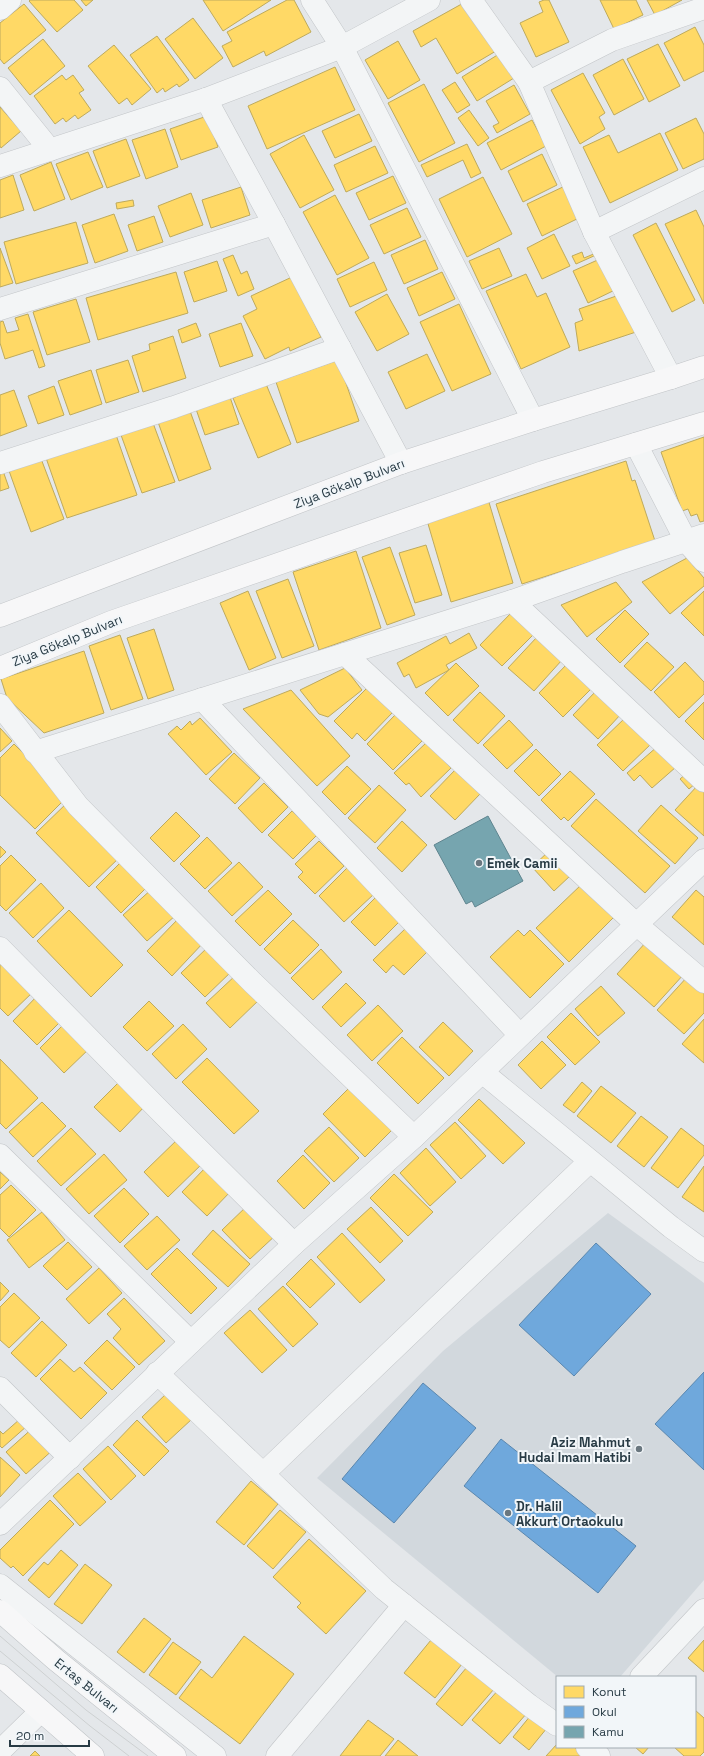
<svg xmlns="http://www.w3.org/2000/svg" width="704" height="1756" font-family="'Space Grotesk',sans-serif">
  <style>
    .built { fill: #d2d8dd }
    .homes { fill: #ffd966; stroke: #beaa5c }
    .schools { fill: #6fa8dc; stroke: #5a87af }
    .public { fill: #76a5af; stroke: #5f858f }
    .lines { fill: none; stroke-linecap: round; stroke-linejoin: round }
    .minor-casing { stroke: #c2c5c8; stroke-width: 23 }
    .secondary-casing { stroke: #c2c5c8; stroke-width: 23 }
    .primary-casing { stroke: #c0c4c7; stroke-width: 23 }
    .minor { stroke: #f3f5f6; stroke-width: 22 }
    .secondary { stroke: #f7f7f8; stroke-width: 22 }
    .primary { stroke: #f7f7f8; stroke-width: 22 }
    .tram { stroke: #cdd0d1; stroke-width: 1 }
    .poi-dot { fill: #6a777f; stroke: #f2f6f9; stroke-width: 1.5 }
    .labels { text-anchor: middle; stroke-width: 4; stroke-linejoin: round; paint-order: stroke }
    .street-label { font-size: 13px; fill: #283b45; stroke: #f2f6f9 }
    .poi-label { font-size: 13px; font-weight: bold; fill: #283b45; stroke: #f2f6f9; text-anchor: start }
  </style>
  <rect width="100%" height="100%" fill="#e4e7ea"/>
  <path class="built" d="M608,1213L704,1283V1580L620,1677H558L317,1478L443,1351Z"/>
  <g class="homes">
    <path d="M30,0H74L83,10L57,32L29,1Z"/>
    <path d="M81,0H93L86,6Z"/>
    <path d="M203,0H271L223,31Z"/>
    <path d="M287,0H294L311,32L266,56L264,51L233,67L222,46L232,41L227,32Z"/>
    <path d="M544,0H549L569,42L536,57L520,23L543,12L539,2Z"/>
    <path d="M600,0H636L643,15L614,29Z"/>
    <path d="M647,0H682L655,15Z"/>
    <path d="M467,1L496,51L457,74L436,38L421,47L413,31Z"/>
    <path d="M24,4L46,30L4,64L0,59V23Z"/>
    <path d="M193,18L223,58L195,79L165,39Z"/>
    <path d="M695,27L704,45V71L684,81L664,43Z"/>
    <path d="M157,36L189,80L179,87L177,84L165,92L163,88L157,93L130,55Z"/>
    <path d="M43,39L65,66L30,95L8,68Z"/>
    <path d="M398,41L420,80L388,99L365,60Z"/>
    <path d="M658,44L680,86L649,102L627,59Z"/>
    <path d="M114,45L151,89L132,105L127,98L119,104L88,66Z"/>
    <path d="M499,54L514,78L477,101L462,77Z"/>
    <path d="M623,59L644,99L614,115L593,75Z"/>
    <path d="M335,67L355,110L267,149L248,106Z"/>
    <path d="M583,73L605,113L599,117L605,129L580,144L551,90Z"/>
    <path d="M62,75L66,80L73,75L84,90L79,93L91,110L78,119L75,115L66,122L63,118L55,124L34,96Z"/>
    <path d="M455,82L470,105L457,113L442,90Z"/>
    <path d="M424,84L455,143L419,162L388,103Z"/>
    <path d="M514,85L530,114L497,133L493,126L499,123L486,101Z"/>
    <path d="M0,107L21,131L1,148L0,146Z"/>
    <path d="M469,110L489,138L478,146L458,118Z"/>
    <path d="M359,114L372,141L335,158L322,131Z"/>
    <path d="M207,116L218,147L181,160L170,129Z"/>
    <path d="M696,118L704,134V159L683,169L665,133Z"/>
    <path d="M532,120L546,146L501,170L487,143Z"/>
    <path d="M165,129L178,167L146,179L132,140Z"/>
    <path d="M660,133L678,170L610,203L583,147L609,135L618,153Z"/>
    <path d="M304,135L334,190L300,208L270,154Z"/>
    <path d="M126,139L140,176L107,188L93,151Z"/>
    <path d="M467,144L481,173L471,178L463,160L427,177L421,165Z"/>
    <path d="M375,146L388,173L346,192L334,165Z"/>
    <path d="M88,152L103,187L71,200L56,164Z"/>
    <path d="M542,154L557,185L523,202L508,171Z"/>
    <path d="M51,162L65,199L34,211L20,175Z"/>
    <path d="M13,175L24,210L0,218V180Z"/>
    <path d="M393,176L406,203L369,220L356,193Z"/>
    <path d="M483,177L512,234L467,257L439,199Z"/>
    <path d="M567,185L581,217L542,236L527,204Z"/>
    <path d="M241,187L250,215L211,228L202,200Z"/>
    <path d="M191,193L203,225L170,237L158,206Z"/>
    <path d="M335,195L369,258L337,275L303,212Z"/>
    <path d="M133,200L134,206L117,209L116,203Z"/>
    <path d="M407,208L421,237L384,254L370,225Z"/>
    <path d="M696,210L704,227V304L665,224Z"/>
    <path d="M114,214L128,251L95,263L82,225Z"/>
    <path d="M154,216L163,242L137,251L128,225Z"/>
    <path d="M76,222L88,263L16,284L4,242Z"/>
    <path d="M656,223L695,300L672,312L633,235Z"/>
    <path d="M554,234L570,266L542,279L527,248Z"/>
    <path d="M425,240L438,269L404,284L391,255Z"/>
    <path d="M0,248L13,283L0,287Z"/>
    <path d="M499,248L512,276L482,289L469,261Z"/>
    <path d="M582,252L584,258L596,253V255L576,264L572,256Z"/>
    <path d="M233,255L241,274L247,271L254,289L238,296L223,259Z"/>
    <path d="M602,258L617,289L588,303L573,271Z"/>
    <path d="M217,261L227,291L194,302L184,272Z"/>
    <path d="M374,262L387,290L350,307L337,279Z"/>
    <path d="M176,272L188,313L98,340L86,298Z"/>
    <path d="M442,272L455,299L419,316L407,288Z"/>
    <path d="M526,274L537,297L546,293L570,347L521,369L486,291Z"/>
    <path d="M292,277L321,337L290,351L289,347L265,359L243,316L257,309L251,296Z"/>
    <path d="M387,294L409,334L377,351L355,312Z"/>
    <path d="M622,294L639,331L579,351L575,323L583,320L579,309Z"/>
    <path d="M76,299L90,342L47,355L33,312Z"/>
    <path d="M459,304L491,374L452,391L420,322Z"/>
    <path d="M28,314L45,366L39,368L33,350L5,359L0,343V322L3,321L7,333L19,330L15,318Z"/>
    <path d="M196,323L201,336L182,343L178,330Z"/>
    <path d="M241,323L253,356L220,367L209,334Z"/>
    <path d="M173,336L186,378L143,392L132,356L150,350L149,344Z"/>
    <path d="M427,354L445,391L406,409L388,372Z"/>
    <path d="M128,360L139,392L106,403L96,370Z"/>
    <path d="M338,360L359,421L297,443L276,382Z"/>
    <path d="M91,370L102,404L70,415L58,381Z"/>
    <path d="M266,384L291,444L258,458L233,398Z"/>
    <path d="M54,386L64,415L38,424L28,396Z"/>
    <path d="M14,390L27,426L0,436V395Z"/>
    <path d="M230,397L239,424L205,435L196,409Z"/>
    <path d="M190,411L211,469L179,481L158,422Z"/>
    <path d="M153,423L175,482L142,493L121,435Z"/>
    <path d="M115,432L137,495L67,518L45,455Z"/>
    <path d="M704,437V521L700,522L697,514L691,516L688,509L682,511L661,452Z"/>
    <path d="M40,456L64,519L31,532L8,468Z"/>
    <path d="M626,461L632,481L635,480L655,541L522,584L496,504Z"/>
    <path d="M2,468L9,488L0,491V469Z"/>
    <path d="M488,499L513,583L451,602L426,517Z"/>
    <path d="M426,545L442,595L415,603L399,553Z"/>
    <path d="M390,547L415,615L387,625L362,557Z"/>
    <path d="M356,551L381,628L319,650L293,572Z"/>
    <path d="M687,558L704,578V586L670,614L642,582Z"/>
    <path d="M288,579L314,646L282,658L256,591Z"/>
    <path d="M616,582L632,602L587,637L561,605Z"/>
    <path d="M248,591L276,658L249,670L220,603Z"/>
    <path d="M704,591V636L681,613Z"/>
    <path d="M625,610L649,634L620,663L596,639Z"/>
    <path d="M512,612L534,634L502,666L480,645Z"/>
    <path d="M154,629L174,690L148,699L127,638Z"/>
    <path d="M469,633L477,648L446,665L449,670L416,688L409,674L404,677L397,663L446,636L450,644Z"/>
    <path d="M120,635L143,699L111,710L89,646Z"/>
    <path d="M537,637L562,660L534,691L508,668Z"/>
    <path d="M647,642L674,667L651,691L624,666Z"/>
    <path d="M84,651L104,713L44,733L7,698L1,679Z"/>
    <path d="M685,662L704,682V694L679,718L654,692Z"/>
    <path d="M456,663L479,686L448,716L425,693Z"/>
    <path d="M568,663L592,688L563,717L539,693Z"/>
    <path d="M345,668L362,690L328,717L319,714L300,690Z"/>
    <path d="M367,688L392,713L365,741L357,733L352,739L334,721Z"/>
    <path d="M291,690L350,756L317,786L243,709Z"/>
    <path d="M597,690L621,714L598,739L573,715Z"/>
    <path d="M480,692L505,716L478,744L453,720Z"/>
    <path d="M704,702V740L685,721Z"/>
    <path d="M395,715L422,741L393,770L367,744Z"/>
    <path d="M626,717L652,743L623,771L597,745Z"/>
    <path d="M200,718L232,752L206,775L168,734L177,726L181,730L190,721L192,725Z"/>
    <path d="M509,720L533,745L507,769L483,745Z"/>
    <path d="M0,728L12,741L0,752Z"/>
    <path d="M426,743L451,768L421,797L409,783L406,785L394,773Z"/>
    <path d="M14,744L67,797L35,829L0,795V758Z"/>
    <path d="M658,746L676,767L652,788L640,775L634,781L627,773Z"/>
    <path d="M536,749L561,774L539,796L514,771Z"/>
    <path d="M234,753L260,778L235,804L209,779Z"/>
    <path d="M347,766L371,789L345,815L322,792Z"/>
    <path d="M455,770L480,794L455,820L430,796Z"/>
    <path d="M570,771L595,794L568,821L564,817L561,820L541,800Z"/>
    <path d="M687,773L696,783L689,789L680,779Z"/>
    <path d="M264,783L288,807L262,833L238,808Z"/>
    <path d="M379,785L406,810L375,843L348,818Z"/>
    <path d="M698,785L704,790V836L675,810Z"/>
    <path d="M596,799L670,866L645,893L571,826Z"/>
    <path d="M70,800L123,854L89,887L36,833Z"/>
    <path d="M661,805L698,838L675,864L638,831Z"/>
    <path d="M292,811L317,835L293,859L268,835Z"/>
    <path d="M176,812L200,836L174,862L150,838Z"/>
    <path d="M402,821L427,845L402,872L377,848Z"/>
    <path d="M207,837L232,863L205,889L180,864Z"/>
    <path d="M319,841L344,866L315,894L298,877L303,872L295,864Z"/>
    <path d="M0,846L6,852L0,858Z"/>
    <path d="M549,851L571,875L554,891L532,867Z"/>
    <path d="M11,855L36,880L6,911L0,905V866Z"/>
    <path d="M125,858L150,884L121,913L96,887Z"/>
    <path d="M239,862L263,887L232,916L208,891Z"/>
    <path d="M348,867L374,894L344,922L319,896Z"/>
    <path d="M41,883L64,908L33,938L9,913Z"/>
    <path d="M582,884L614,917L569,962L536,928Z"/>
    <path d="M153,888L176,915L147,941L123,915Z"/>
    <path d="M268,890L292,914L260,946L235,921Z"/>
    <path d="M696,890L704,897V945L672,917Z"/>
    <path d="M377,896L401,920L375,946L351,922Z"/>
    <path d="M69,910L123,965L91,997L37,941Z"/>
    <path d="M179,918L204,942L172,976L147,951Z"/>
    <path d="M293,920L319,945L290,974L264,949Z"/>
    <path d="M407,927L430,949L404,975L393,965L386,973L373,960Z"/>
    <path d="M518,930L524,936L530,930L564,964L530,998L490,957Z"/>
    <path d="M647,941L684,974L654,1007L617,974Z"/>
    <path d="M209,946L233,970L205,997L181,973Z"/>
    <path d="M321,949L342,972L313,1000L291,978Z"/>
    <path d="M0,957L34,991L8,1016L0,1008Z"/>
    <path d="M237,974L261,998L230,1028L206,1003Z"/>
    <path d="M688,976L704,991V1013L684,1034L657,1010Z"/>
    <path d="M346,983L366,1003L341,1027L322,1007Z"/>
    <path d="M601,986L625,1013L598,1036L575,1009Z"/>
    <path d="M39,994L63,1019L37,1045L13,1021Z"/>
    <path d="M149,1001L174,1026L147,1051L123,1027Z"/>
    <path d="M378,1005L403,1031L372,1061L347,1035Z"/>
    <path d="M571,1013L600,1042L575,1065L547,1037Z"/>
    <path d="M704,1019V1063L682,1044Z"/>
    <path d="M67,1021L92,1046L64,1073L40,1048Z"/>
    <path d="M443,1022L473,1051L449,1076L419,1047Z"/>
    <path d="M183,1024L207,1049L176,1079L152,1054Z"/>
    <path d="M402,1037L444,1078L418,1104L377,1063Z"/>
    <path d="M542,1041L566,1065L541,1089L518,1065Z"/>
    <path d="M207,1058L259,1111L234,1134L182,1082Z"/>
    <path d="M0,1059L38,1098L6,1129L0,1123Z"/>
    <path d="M123,1078L148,1103L120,1132L94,1107Z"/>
    <path d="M582,1082L592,1091L574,1113L563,1105Z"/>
    <path d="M352,1085L394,1128L365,1157L323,1114Z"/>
    <path d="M601,1086L636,1113L611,1143L577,1116Z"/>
    <path d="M479,1099L525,1143L503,1164L458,1120Z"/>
    <path d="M42,1102L66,1126L33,1157L9,1132Z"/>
    <path d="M641,1116L668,1137L644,1167L617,1146Z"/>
    <path d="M455,1122L486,1156L461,1179L430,1145Z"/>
    <path d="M329,1127L359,1158L334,1182L304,1151Z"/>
    <path d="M71,1128L96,1154L61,1186L37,1161Z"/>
    <path d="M681,1128L704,1146V1155L678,1188L651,1168Z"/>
    <path d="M181,1136L205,1161L168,1197L144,1172Z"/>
    <path d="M426,1148L456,1182L430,1206L400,1173Z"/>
    <path d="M104,1154L127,1180L89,1214L66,1189Z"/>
    <path d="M303,1155L330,1183L304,1209L277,1181Z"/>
    <path d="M704,1166V1212L682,1197Z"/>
    <path d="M206,1167L231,1191L207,1216L182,1192Z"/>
    <path d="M0,1172L9,1180L0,1189Z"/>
    <path d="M394,1174L433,1212L408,1236L370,1198Z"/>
    <path d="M11,1185L36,1210L9,1237L0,1228V1195Z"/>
    <path d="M124,1188L149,1214L120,1243L94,1216Z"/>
    <path d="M249,1204L277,1234L250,1259L222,1230Z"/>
    <path d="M371,1207L403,1241L380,1263L347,1229Z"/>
    <path d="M42,1212L65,1240L29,1268L7,1240Z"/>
    <path d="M157,1216L180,1240L147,1270L124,1246Z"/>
    <path d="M213,1230L250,1264L228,1287L192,1254Z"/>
    <path d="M342,1233L385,1280L360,1303L317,1257Z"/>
    <path d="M68,1242L92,1267L67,1290L43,1266Z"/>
    <path d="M177,1248L217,1288L191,1314L151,1274Z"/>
    <path d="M311,1259L335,1284L310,1308L286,1284Z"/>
    <path d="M99,1268L122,1293L89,1324L66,1299Z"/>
    <path d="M0,1282L9,1291L0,1301Z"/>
    <path d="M283,1286L318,1324L293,1347L258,1309Z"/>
    <path d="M14,1293L40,1318L9,1348L0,1340V1307Z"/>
    <path d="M124,1298L165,1341L139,1365L113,1338L121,1329L107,1314Z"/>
    <path d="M250,1310L287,1350L262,1373L224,1333Z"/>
    <path d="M42,1321L67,1345L36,1377L11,1353Z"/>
    <path d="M107,1340L135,1367L112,1390L84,1363Z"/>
    <path d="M60,1359L74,1372L80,1367L107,1393L81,1419L40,1379Z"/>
    <path d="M167,1393L192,1419L166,1443L142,1417Z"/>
    <path d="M20,1419L27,1426L2,1448L0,1446V1431L3,1434Z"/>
    <path d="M137,1420L169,1451L144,1476L113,1445Z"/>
    <path d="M35,1426L55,1448L26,1474L6,1452Z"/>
    <path d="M108,1446L136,1476L111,1500L83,1469Z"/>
    <path d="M0,1457L20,1475L0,1497Z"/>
    <path d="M78,1473L106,1502L80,1526L53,1496Z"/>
    <path d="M251,1481L278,1504L244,1545L216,1522Z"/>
    <path d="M50,1500L74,1524L23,1576L13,1566L11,1568L0,1558V1550Z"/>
    <path d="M280,1510L306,1532L273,1569L247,1546Z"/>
    <path d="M309,1539L366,1591L326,1634L297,1607L301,1603L273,1577Z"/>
    <path d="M61,1550L78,1565L49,1598L28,1580L44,1562L48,1565Z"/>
    <path d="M85,1564L112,1585L82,1624L54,1604Z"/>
    <path d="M144,1618L171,1639L144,1673L117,1652Z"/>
    <path d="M244,1636L294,1674L240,1744L179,1698L201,1669L212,1678Z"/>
    <path d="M431,1640L462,1664L435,1698L404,1673Z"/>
    <path d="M704,1640V1672L688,1658Z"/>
    <path d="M173,1642L201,1662L176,1695L149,1675Z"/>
    <path d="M467,1667L494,1689L462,1726L436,1704Z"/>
    <path d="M499,1689L527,1713L500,1744L472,1720Z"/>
    <path d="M695,1710L704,1718V1752L700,1756H684L674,1747H695Z"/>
    <path d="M531,1715L547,1728L529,1750L513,1737Z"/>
    <path d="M368,1720L394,1739L380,1756H340Z"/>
    <path d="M398,1740L418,1756H385Z"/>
    <path d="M557,1744V1747H574L585,1756H546Z"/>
    <path d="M635,1747H649L643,1754Z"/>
    <path d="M35,1751L40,1756H30Z"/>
  </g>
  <g class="schools">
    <path d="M596,1243L651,1294L574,1376L519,1325Z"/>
    <path d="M704,1372V1470L655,1424Z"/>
    <path d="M423,1383L476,1428L394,1523L342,1479Z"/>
    <path d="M501,1439L636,1546L598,1593L464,1486Z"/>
  </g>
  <path class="public" d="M488,816L523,881L475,907L472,901L466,904L434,845Z"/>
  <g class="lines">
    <defs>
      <g id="minor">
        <path d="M312,0L342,47L533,420"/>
        <path d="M471,0L529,82L594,232L671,378"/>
        <path d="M0,9L10,0"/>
        <path d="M529,82L612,40L704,8"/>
        <path d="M0,88L50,150"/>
        <path d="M206,99L274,224L401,463"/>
        <path d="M0,166L206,99L342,47L429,0"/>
        <path d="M594,232L704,178"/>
        <path d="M0,309L274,224"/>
        <path d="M636,444L686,541L704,561"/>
        <path d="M0,463L174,407L340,348"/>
        <path d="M512,601L704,781"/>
        <path d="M345,654L636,924L704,982"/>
        <path d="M202,699L520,1035"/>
        <path d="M0,705L78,806L253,983L414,1137"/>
        <path d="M35,752L512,601L622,562L704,535"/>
        <path d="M0,948L162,1113L294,1244"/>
        <path d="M482,1072L671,1227L704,1251"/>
        <path d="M0,1155L191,1342"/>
        <path d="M157,1373L384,1589L529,1705L557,1725"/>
        <path d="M0,1388L70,1458"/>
        <path d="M263,1474L590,1161"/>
        <path d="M0,1524L294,1244L414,1137L704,860"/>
        <path d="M0,1585L215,1756"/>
        <path d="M641,1677L704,1610"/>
        <path d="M587,1747L599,1756"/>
        <path d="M0,1751L41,1711"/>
        <path d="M277,1756L404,1605"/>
      </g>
      <g id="secondary">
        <path d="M0,616L401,463L533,420L671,378L704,367"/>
        <path d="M0,668L111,622L543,472L704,423"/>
      </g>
      <g id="primary">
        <path d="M0,1611L56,1660L175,1756"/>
        <path d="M0,1675L93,1756"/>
      </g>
    </defs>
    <use href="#minor" class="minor-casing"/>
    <use href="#secondary" class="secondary-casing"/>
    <use href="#primary" class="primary-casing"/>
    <use href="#minor" class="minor"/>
    <use href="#secondary" class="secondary"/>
    <use href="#primary" class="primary"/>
    <g class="tram">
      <path d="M0,1636L86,1710L148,1756"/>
      <path d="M0,1651L90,1726L129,1756"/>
    </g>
  </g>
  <g class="poi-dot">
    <circle cx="479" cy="863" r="4"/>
    <circle cx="639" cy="1449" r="4"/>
    <circle cx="508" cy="1513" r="4"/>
  </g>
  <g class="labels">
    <g class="street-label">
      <text transform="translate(349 483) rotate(-21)" y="5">Ziya Gökalp Bulvarı</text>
      <text transform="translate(67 640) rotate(-22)" y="5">Ziya Gökalp Bulvarı</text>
      <text transform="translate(87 1685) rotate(39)" y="5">Ertaş Bulvarı</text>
    </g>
    <g class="poi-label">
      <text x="487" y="868">Emek Camii</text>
      <text x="631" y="1447" text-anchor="end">Aziz Mahmut<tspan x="631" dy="15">Hudai Imam Hatibi</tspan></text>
      <text x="516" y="1511">Dr. Halil<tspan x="516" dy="15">Akkurt Ortaokulu</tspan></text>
    </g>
  </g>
  <rect x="556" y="1676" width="140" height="72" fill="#f2f6f9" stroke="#a1abb1"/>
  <rect x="564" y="1686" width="20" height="12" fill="#ffd966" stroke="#a1abb1"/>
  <text x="592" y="1696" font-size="12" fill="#283b45">Konut</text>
  <rect x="564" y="1706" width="20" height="12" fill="#6fa8dc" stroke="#a1abb1"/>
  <text x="592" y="1716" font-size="12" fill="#283b45">Okul</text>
  <rect x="564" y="1726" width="20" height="12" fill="#76a5af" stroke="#a1abb1"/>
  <text x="592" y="1736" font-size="12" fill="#283b45">Kamu</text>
  <path d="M10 1740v6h79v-6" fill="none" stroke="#283b45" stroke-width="2"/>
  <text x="16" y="1740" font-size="12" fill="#283b45" stroke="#f2f6f9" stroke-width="3" paint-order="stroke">20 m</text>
</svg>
